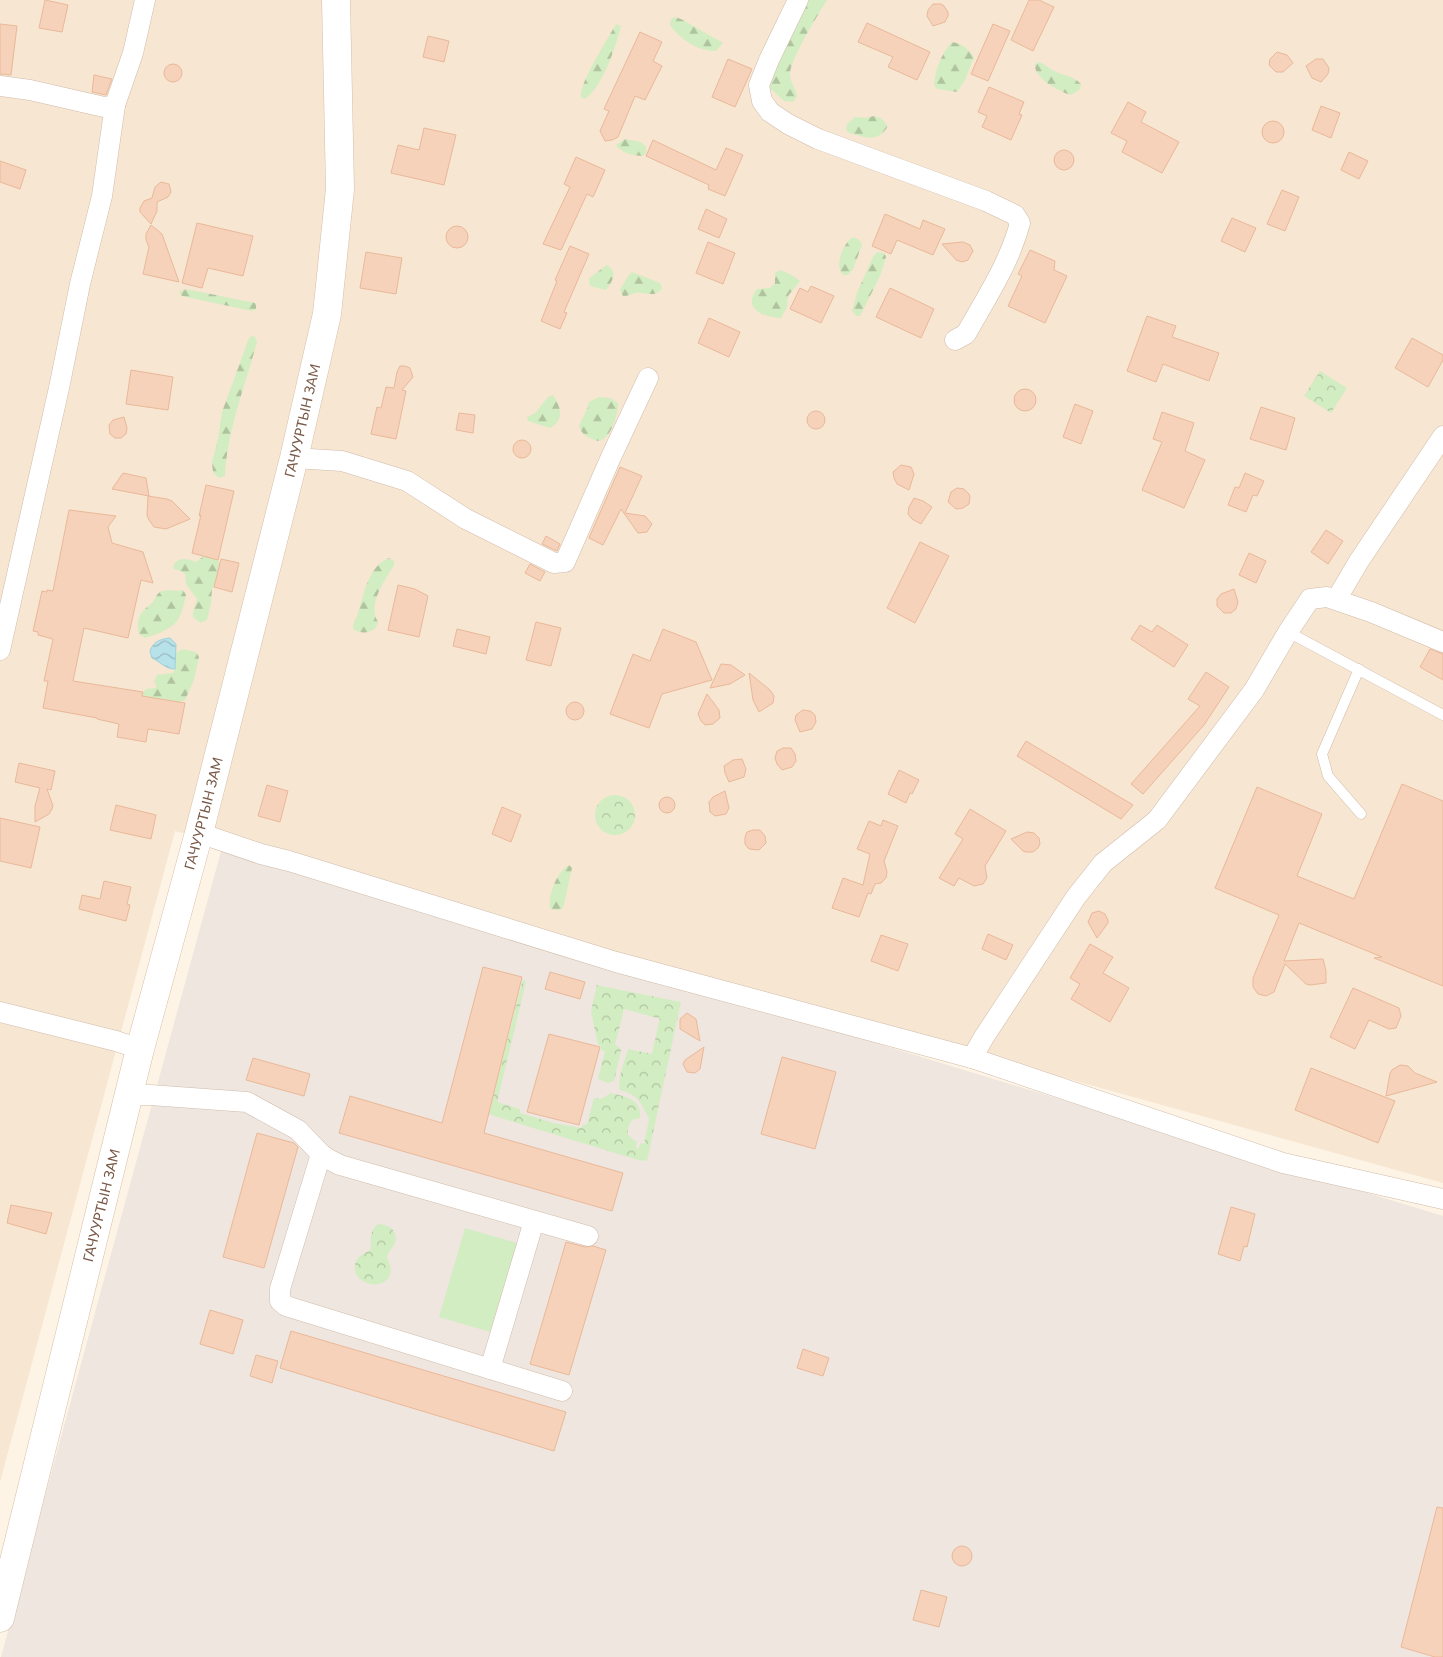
<svg xmlns="http://www.w3.org/2000/svg" width="1443" height="1657" font-family="Lato,sans-serif">
  <style>
    .residential { fill: #f6e6d2 }
    .industrial { fill: #eee6df }
    .grass { fill: #d3edc2 }
    .forest { fill: url(#forest-firs) }
    .park { fill: url(#park-crowns) }
    .water { fill: url(#water-waves); stroke: #9dd2dc }
    .building { fill: #f6d2ba; stroke: #eab899 }
    .lines { fill: none; stroke-linecap: round; stroke-linejoin: round }
    .service-casing { stroke: #d1bba9; stroke-width: 11 }
    .minor-casing { stroke: #d1bba9; stroke-width: 21 }
    .secondary-casing { stroke: #d6bea9; stroke-width: 29 }
    .service { stroke: #fff; stroke-width: 10 }
    .minor { stroke: #fff; stroke-width: 20 }
    .secondary { stroke: #fff; stroke-width: 28 }
    .labels { text-anchor: middle; stroke-width: 4; stroke-linejoin: round; paint-order: stroke }
    .street-label { font-size: 14px; fill: #795947; stroke: #fff8ed }
  </style>
  <defs>
    <pattern id="forest-firs" width="22" height="20" patternUnits="userSpaceOnUse" patternTransform="scale(1.25)"><rect width="22" height="20" fill="#d3edc2"/><path d="M5 1l3.5 6h-7zM16 11l3.5 6h-7z" fill="#b0c39f"/></pattern>
    <pattern id="park-crowns" width="20" height="18" patternUnits="userSpaceOnUse" patternTransform="scale(1.25)"><rect width="20" height="18" fill="#d3edc2"/><path d="M2 6a3 3 0 1 1 6 0M12 15a3 3 0 1 1 6 0" fill="none" stroke="#b0c39f"/></pattern>
    <pattern id="water-waves" width="16" height="10" patternUnits="userSpaceOnUse" patternTransform="scale(1.25)"><rect width="16" height="10" fill="#b7e2e9"/><path d="M0 5q4-4 8 0t8 0" fill="none" stroke="#9ababf"/></pattern>
  </defs>
  <rect width="100%" height="100%" fill="#fef4e5"/>
  <path class="residential" d="M0,0H1443V1183L175,831L0,1482Z"/>
  <path class="industrial" d="M223,844L1443,1216V1657H1Z"/>
  <path class="grass" d="M465,1228L517,1243L490,1332L439,1317Z"/>
  <g class="forest">
    <path d="M809,0H827C818,15 790,59 790,74C790,83 796,88 797,96L793,102L784,101L769,87L770,82Z"/>
    <path d="M676,17L683,20L723,43L716,51C697,51 681,40 670,25L671,19Z"/>
    <path d="M616,24L621,26C617,43 601,92 584,99L581,97C579,83 608,39 616,24Z"/>
    <path d="M952,42C961,43 969,50 974,57L965,80L957,92L938,89L934,86C935,70 941,54 952,42Z"/>
    <path d="M1039,62C1045,64 1048,68 1054,71C1064,76 1072,75 1081,84L1080,89L1071,95C1060,92 1033,78 1035,64Z"/>
    <path d="M874,116L881,118L888,126C880,139 871,140 857,135C852,134 850,134 846,130L847,124L855,117L866,118Z"/>
    <path d="M625,139L641,142L646,147V153L643,156C634,156 621,153 616,145Z"/>
    <path d="M851,238C857,237 860,240 862,245L853,269L848,275H843C834,265 843,246 851,238Z"/>
    <path d="M877,252L884,253L886,257L880,276L860,316H856L852,311L857,293L873,257Z"/>
    <path d="M607,265C618,272 613,281 606,290L590,286L589,279C591,276 603,268 607,265Z"/>
    <path d="M780,270C786,272 796,277 800,281L788,296L787,307L781,318C765,317 741,310 757,289L770,288L775,283V273Z"/>
    <path d="M632,272L660,283L662,288C655,299 646,291 635,293C631,294 628,296 623,296L620,290L628,276Z"/>
    <path d="M186,289L255,303L256,305V309L252,311L182,296L179,292Z"/>
    <path d="M254,335L257,342C245,386 227,431 225,476L219,478L213,472L212,462L218,439L222,412L249,338Z"/>
    <path d="M553,395C561,407 565,420 550,428L528,421L527,417L535,413L548,397Z"/>
    <path d="M599,397L610,398L618,403C619,413 610,441 598,441C597,441 590,438 590,438C585,436 581,432 579,426L587,409L589,402Z"/>
    <path d="M204,556L217,559L220,564L216,580L212,589L211,603L207,620L201,623L193,617C192,611 196,605 197,599L186,584L185,574L181,571L174,569L173,566C178,557 187,558 196,562Z"/>
    <path d="M389,558L394,561V565C385,581 367,603 378,622L375,629C368,633 361,634 353,629C353,622 357,617 359,610C365,591 368,567 389,558Z"/>
    <path d="M183,590L186,595C184,603 182,615 177,621C170,630 155,635 145,638L139,634C136,617 140,613 152,603C156,599 156,593 162,591C169,589 176,592 183,590Z"/>
    <path d="M182,649L196,652L199,657L194,680L185,700L180,702L163,699L162,708L143,699V693L146,689L156,688V685L154,681L157,675L173,673L175,669L176,653Z"/>
    <path d="M569,865L572,868L563,908C558,911 555,911 550,908C548,894 557,872 569,865Z"/>
  </g>
  <g class="park">
    <path d="M1320,371L1347,388L1331,413L1304,396Z"/>
    <circle cx="615" cy="815" r="20"/>
    <path d="M523,979L526,982L497,1102L520,1109V1113L553,1123L581,1128L583,1125L587,1124L594,1098L601,1099L611,1093C625,1097 642,1098 640,1118L632,1120C625,1132 626,1135 637,1142L636,1148L638,1149L641,1143L644,1144L649,1119C641,1103 639,1095 620,1090C617,1078 625,1061 628,1049L652,1054L660,1017L657,1018L624,1009L615,1045L620,1048L621,1051L614,1081L608,1083L598,1079L605,1051L601,1050V1046L598,1045L591,1011L596,989V985L681,1002L647,1161L638,1160L488,1114Z"/>
    <path d="M378,1224C387,1224 399,1230 395,1242C394,1247 389,1250 387,1256C388,1261 391,1266 391,1271C387,1295 347,1284 356,1261C359,1255 366,1253 371,1249C371,1239 369,1231 378,1224Z"/>
  </g>
  <path class="water" d="M170,638L176,644L175,669C165,669 161,662 152,658L150,651C153,642 160,639 170,638Z"/>
  <g class="building">
    <path d="M45,0L68,5L62,32L39,28Z"/>
    <path d="M1029,0H1039L1054,7L1033,51L1011,40Z"/>
    <path d="M933,4H941L944,6L948,12V16L945,22L933,26L927,16L928,10Z"/>
    <path d="M867,23L930,52L917,80L888,67L893,57L858,42Z"/>
    <path d="M0,24L17,26L11,75L0,74Z"/>
    <path d="M993,24L1010,31L988,81L971,74Z"/>
    <path d="M640,32L662,42L653,61L662,66L645,100L635,96L618,137L612,140L605,141L600,131L609,111L604,109Z"/>
    <path d="M428,36L449,41L444,62L423,57Z"/>
    <path d="M1277,52L1287,55L1293,63L1283,72H1276L1269,65L1270,59Z"/>
    <path d="M728,59L752,69L735,107L712,97Z"/>
    <path d="M1316,59H1323L1329,68L1328,74L1321,82L1312,78L1306,66Z"/>
    <circle cx="173" cy="73" r="9"/>
    <path d="M94,75L112,79L106,95L92,92Z"/>
    <path d="M989,87L1024,102L1019,114L1022,115L1011,140L982,127L987,116L978,112Z"/>
    <path d="M1128,102L1146,112L1141,122L1179,142L1162,173L1122,152L1127,141L1111,133Z"/>
    <path d="M1321,106L1340,113L1331,138L1312,130Z"/>
    <circle cx="1273" cy="132" r="11"/>
    <path d="M424,128L456,135L444,185L391,173L398,145L419,150Z"/>
    <path d="M653,140L716,170L726,148L743,155L725,196L708,189L709,185L646,156Z"/>
    <circle cx="1064" cy="160" r="10"/>
    <path d="M1349,152L1368,161L1359,179L1341,170Z"/>
    <path d="M576,157L605,170L593,197L587,194L561,250L543,244L570,187L564,184Z"/>
    <path d="M0,161L26,170L20,189L0,182Z"/>
    <path d="M161,182L169,184L171,192L168,197L157,202V211L151,224L140,212V208L144,201L152,198L155,187Z"/>
    <path d="M1282,190L1299,197L1285,231L1267,224Z"/>
    <path d="M706,209L727,219L719,238L698,229Z"/>
    <path d="M885,214L920,229L923,220L945,229L933,255L897,240L891,254L872,246Z"/>
    <path d="M1232,218L1256,228L1245,252L1221,241Z"/>
    <path d="M197,223L253,236L243,276L208,268L202,288L182,283Z"/>
    <path d="M151,225L162,234L179,282L143,274L149,247L146,240V234Z"/>
    <circle cx="457" cy="237" r="11"/>
    <path d="M708,242L735,253L723,284L696,273Z"/>
    <path d="M963,242L970,245L973,251L968,260L962,262L956,260L942,244Z"/>
    <path d="M570,246L589,254L564,312L567,313L560,329L541,321L557,281L555,280Z"/>
    <path d="M1030,250L1055,261L1054,270L1067,276L1045,323L1008,306L1022,276L1018,274Z"/>
    <path d="M366,252L402,258L396,294L360,288Z"/>
    <path d="M811,286L834,296L821,323L790,309L800,288L808,292Z"/>
    <path d="M890,288L934,309L921,338L876,317Z"/>
    <path d="M1147,316L1176,326L1172,337L1219,353L1209,381L1163,364L1156,382L1127,371Z"/>
    <path d="M709,318L740,332L729,357L698,343Z"/>
    <path d="M1412,338L1443,355V360L1428,387L1395,368Z"/>
    <path d="M400,366H405L410,368L413,377L402,390L406,391L396,439L371,434L377,407L381,408L386,387L394,388L397,372Z"/>
    <path d="M131,370L173,377L168,410L126,404Z"/>
    <circle cx="1025" cy="400" r="11"/>
    <path d="M1075,404L1093,411L1081,444L1063,437Z"/>
    <path d="M1261,407L1295,418L1286,450L1250,439Z"/>
    <circle cx="816" cy="420" r="9"/>
    <path d="M1162,412L1194,423L1185,451L1205,460L1184,508L1142,490L1162,442L1153,439Z"/>
    <path d="M459,413L475,415L473,433L456,430Z"/>
    <path d="M124,417L127,428L126,434L121,438H115L110,434L109,425L113,420Z"/>
    <circle cx="522" cy="449" r="9"/>
    <path d="M901,465L911,467L914,474L909,490L897,484L894,478L893,472Z"/>
    <path d="M620,467L642,476L625,513L645,516L652,524L647,532L638,533L621,509L603,545L589,538Z"/>
    <path d="M123,473L146,478L149,496L112,489Z"/>
    <path d="M1245,473L1264,481L1257,496L1253,495L1246,512L1228,505L1235,487L1239,488Z"/>
    <path d="M206,485L234,491L218,560L192,553L201,515L199,516Z"/>
    <path d="M957,488L964,489L969,494L970,497L969,504L963,508L956,509L948,502L951,492Z"/>
    <path d="M148,496L167,499L172,501L190,519L166,529L154,527L149,520L147,515Z"/>
    <path d="M914,498L923,501L932,507L921,524L912,519L908,514L909,507Z"/>
    <path d="M69,510L116,516L108,527L112,543L143,552L153,583L141,580L128,638L84,628L73,681L143,692L142,696L185,703L179,734L148,729L146,742L117,737L119,724L97,719V718L43,708L48,681H44L53,639L38,635V632L33,631L42,591L47,592V590L53,591Z"/>
    <path d="M1326,530L1343,541L1328,564L1311,552Z"/>
    <path d="M546,536L560,544L557,551L542,544Z"/>
    <path d="M920,542L949,556L915,623L887,608Z"/>
    <path d="M1249,553L1266,561L1256,583L1239,575Z"/>
    <path d="M221,559L239,563L232,592L214,587Z"/>
    <path d="M530,564L545,572L540,581L525,573Z"/>
    <path d="M398,585L415,589L428,596L419,637L388,630Z"/>
    <path d="M1234,589L1238,602L1236,609L1231,613H1224L1217,606V599L1221,594Z"/>
    <path d="M536,622L561,628L551,666L526,660Z"/>
    <path d="M1140,625L1152,632L1157,625L1188,645L1174,667L1131,639Z"/>
    <path d="M457,629L490,637L486,654L453,646Z"/>
    <path d="M663,629L696,642L712,680L662,694L649,728L610,714L633,654L650,661Z"/>
    <path d="M1430,649L1443,654V680L1420,667Z"/>
    <path d="M721,664L731,665L745,675L730,684L710,688Z"/>
    <path d="M1206,672L1229,687L1204,725L1143,794L1131,784L1200,706L1188,699Z"/>
    <path d="M749,673L770,690L774,696L773,703L759,712L753,700Z"/>
    <path d="M707,694L719,710L720,718L713,724L705,725L701,721L698,714Z"/>
    <circle cx="575" cy="711" r="9"/>
    <path d="M803,710L810,711L813,713L815,715L816,722L812,729L800,732L795,720L796,715Z"/>
    <path d="M1026,741L1133,805L1121,819L1017,756Z"/>
    <path d="M783,748H791L795,754L796,761L792,767L782,770L777,764L775,758L777,751Z"/>
    <path d="M742,759L746,769L744,777L729,782L725,773L724,766L733,760Z"/>
    <path d="M19,763L55,771L51,790L47,789L53,806L52,809L49,814L35,822V806L40,788L15,782Z"/>
    <path d="M899,770L919,780L912,794L910,793L906,803L888,794Z"/>
    <path d="M1402,784L1443,801V986L1374,958L1382,957L1299,923L1284,961L1323,959L1326,971V983L1310,985L1306,984L1285,964L1274,992L1266,996L1258,994L1253,987V978L1279,915L1215,888L1257,787L1322,814L1297,876L1354,899Z"/>
    <path d="M267,785L288,791L280,822L258,816Z"/>
    <path d="M725,791L729,808L726,814L715,816L710,812L709,802L713,797Z"/>
    <circle cx="667" cy="805" r="8"/>
    <path d="M116,805L156,815L151,839L110,830Z"/>
    <path d="M502,807L521,815L511,842L492,834Z"/>
    <path d="M970,809L1006,831L985,866L987,878L983,884L974,886L959,878L954,886L939,878L963,839L955,834Z"/>
    <path d="M0,818L40,827L31,868L0,861Z"/>
    <path d="M883,820L898,826L884,861L887,872L886,878L881,883L875,884L871,894L868,893L859,917L832,908L843,878L863,885L870,854L857,849L869,821L881,826Z"/>
    <path d="M753,830H760L765,836L766,843L759,850L749,849L745,844V837L747,832Z"/>
    <path d="M1027,832L1034,833L1039,838L1040,844L1038,848L1033,852H1026L1023,851L1011,839Z"/>
    <path d="M104,881L131,887L127,904L130,905L126,921L79,909L82,895L100,899Z"/>
    <path d="M1099,911L1105,914L1108,920V923L1097,938L1088,922L1092,913Z"/>
    <path d="M988,934L1013,945L1006,960L982,949Z"/>
    <path d="M881,935L908,944L898,971L871,961Z"/>
    <path d="M1090,944L1113,957L1103,973L1129,988L1110,1022L1071,999L1080,984L1070,978Z"/>
    <path d="M483,967L522,977L484,1133L623,1173L612,1211L339,1133L350,1096L442,1123Z"/>
    <path d="M550,972L585,982L580,999L545,989Z"/>
    <path d="M1353,988L1399,1008L1401,1016L1396,1028L1389,1029L1369,1020L1355,1049L1330,1037Z"/>
    <path d="M687,1013L696,1019L700,1041L680,1029V1019Z"/>
    <path d="M549,1034L600,1047L579,1125L527,1112Z"/>
    <path d="M704,1047L700,1069L695,1073L687,1072L683,1064L685,1060Z"/>
    <path d="M782,1057L836,1072L815,1149L761,1134Z"/>
    <path d="M253,1058L310,1074L304,1096L246,1080Z"/>
    <path d="M1400,1065L1408,1066L1415,1073L1437,1082L1386,1096L1390,1073L1392,1070Z"/>
    <path d="M1311,1068L1395,1101L1378,1143L1295,1110Z"/>
    <path d="M257,1133L294,1143L298,1147L264,1268L223,1257Z"/>
    <path d="M11,1205L52,1213L46,1234L7,1223Z"/>
    <path d="M1231,1207L1255,1214L1247,1247L1244,1246L1240,1261L1218,1254Z"/>
    <path d="M566,1242L585,1247L593,1246L606,1250L569,1375L530,1364Z"/>
    <path d="M210,1310L243,1320L233,1354L200,1344Z"/>
    <path d="M291,1331L566,1412L554,1451L280,1368Z"/>
    <path d="M803,1349L829,1358L823,1376L797,1368Z"/>
    <path d="M256,1355L278,1361L272,1383L250,1376Z"/>
    <path d="M1437,1507L1443,1508V1657H1435L1401,1647Z"/>
    <circle cx="962" cy="1556" r="10"/>
    <path d="M921,1590L947,1597L939,1627L913,1620Z"/>
  </g>
  <g class="lines">
    <defs>
      <g id="service">
        <path d="M1288,632L1443,715"/>
        <path d="M1359,669L1322,754L1328,776L1361,814"/>
      </g>
      <g id="minor">
        <path d="M798,0L769,60L759,85L762,101L770,112L788,124L818,139L986,201L1015,215L1020,223C1009,264 986,298 966,334L955,340"/>
        <path d="M0,86L30,90L104,107L115,105L133,53L145,0"/>
        <path d="M294,458L342,461L407,481L466,519L554,563L565,562L611,457L648,378"/>
        <path d="M1336,600L1359,561L1443,436"/>
        <path d="M0,650L59,388L80,284L102,196L115,105"/>
        <path d="M199,833L261,854L289,861L616,962L972,1058L1283,1163L1443,1199"/>
        <path d="M0,1012L116,1041L140,1049"/>
        <path d="M972,1058L984,1037L1076,897L1103,863L1157,820L1254,690L1288,632L1310,599L1327,597L1336,600L1371,612L1443,642"/>
        <path d="M128,1095H150L247,1102L298,1130L321,1154L330,1160L340,1165L588,1236"/>
        <path d="M321,1154L280,1289V1301L286,1306L562,1391"/>
        <path d="M490,1369L534,1221"/>
      </g>
      <g id="secondary">
        <path id="s1" d="M0,1618L140,1049L199,833L294,458L327,314L340,189L336,0"/>
      </g>
    </defs>
    <use href="#service" class="service-casing"/>
    <use href="#minor" class="minor-casing"/>
    <use href="#secondary" class="secondary-casing"/>
    <use href="#service" class="service"/>
    <use href="#minor" class="minor"/>
    <use href="#secondary" class="secondary"/>
  </g>
  <g class="labels">
    <g class="street-label">
      <text dy="5" stroke="none"><textPath href="#s1" startOffset="1235">ГАЧУУРТЫН ЗАМ</textPath></text>
      <text dy="5" stroke="none"><textPath href="#s1" startOffset="830">ГАЧУУРТЫН ЗАМ</textPath></text>
      <text dy="5" stroke="none"><textPath href="#s1" startOffset="425">ГАЧУУРТЫН ЗАМ</textPath></text>
    </g>
  </g>
</svg>
